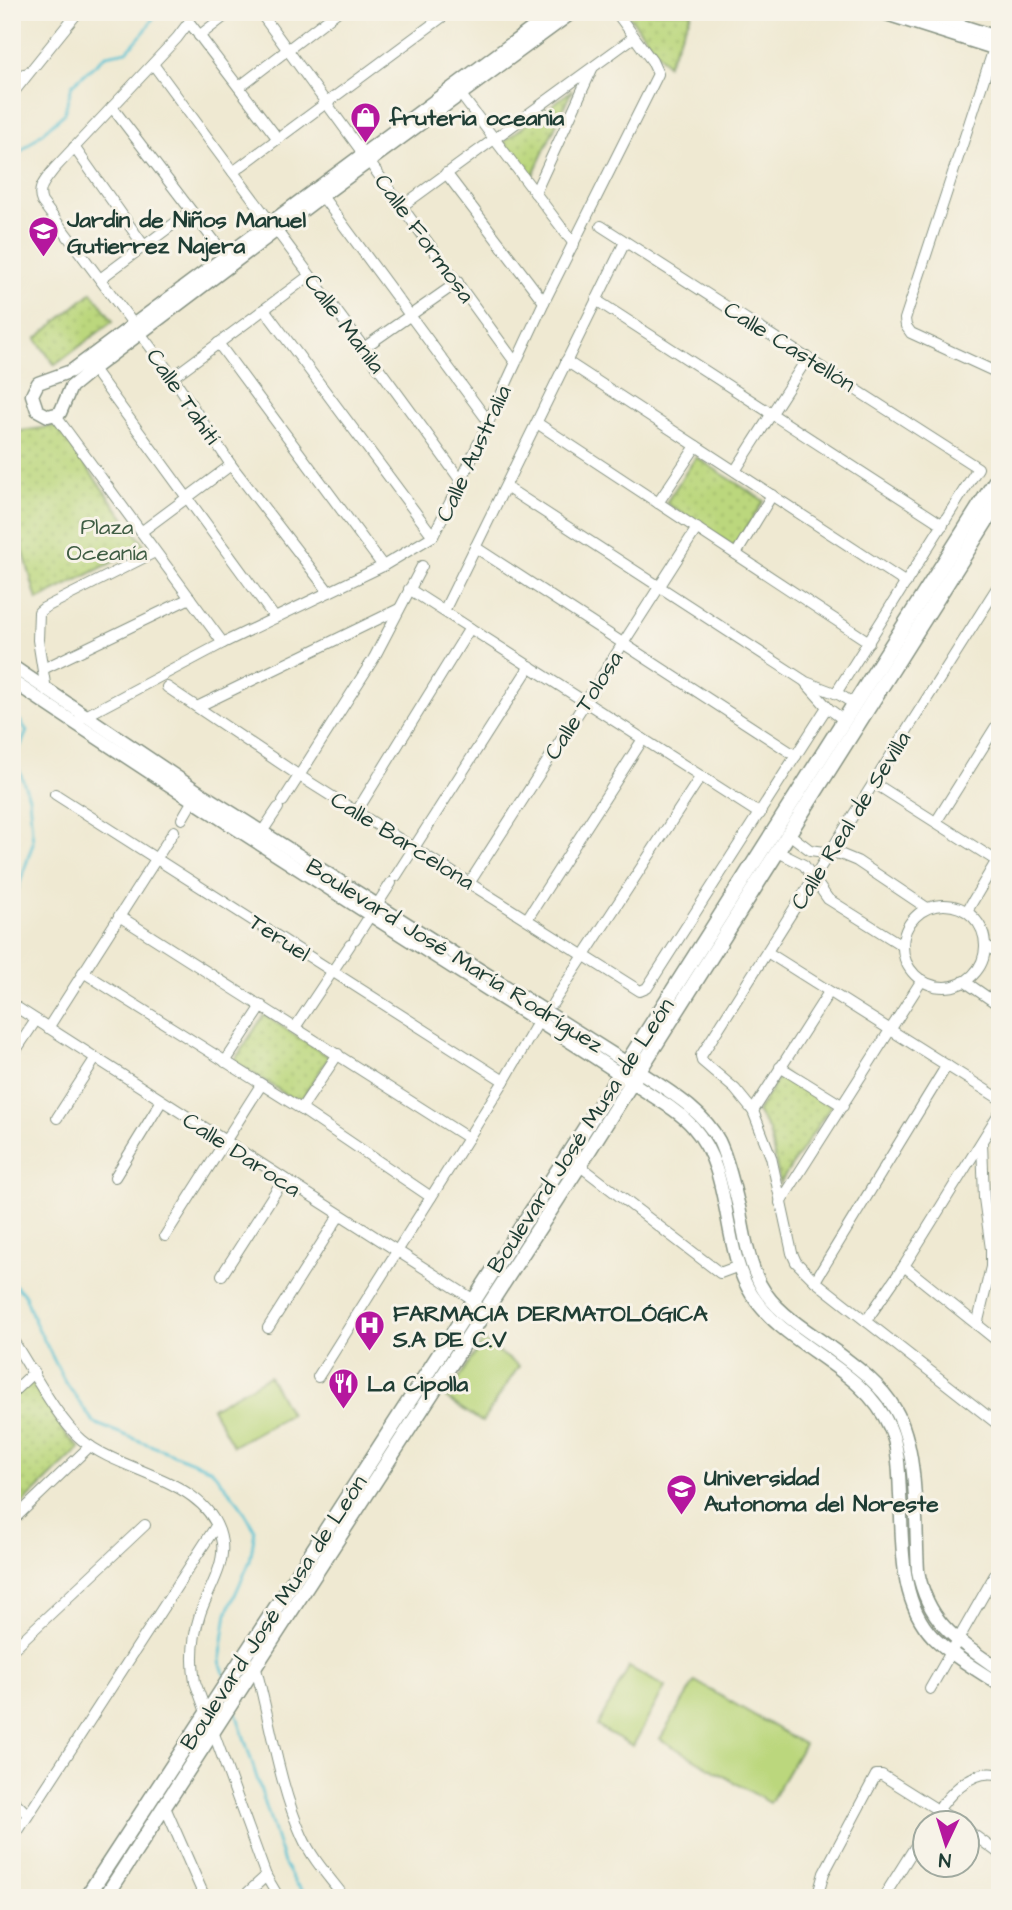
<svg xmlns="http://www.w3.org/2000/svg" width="1012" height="1910" font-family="'Architects Daughter',sans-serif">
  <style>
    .green { fill: #bbd77d; stroke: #6d8a58; stroke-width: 2 }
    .park { fill: url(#park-dots); stroke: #6d8a58; stroke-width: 2 }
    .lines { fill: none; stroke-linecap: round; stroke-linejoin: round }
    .stream { stroke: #58c2d4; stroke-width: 2.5 }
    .minor-casing { stroke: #879383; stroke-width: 12 }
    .tertiary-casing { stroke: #879383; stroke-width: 15 }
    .secondary-casing { stroke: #879383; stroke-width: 17 }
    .minor { stroke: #fff; stroke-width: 10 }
    .tertiary { stroke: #fff; stroke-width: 12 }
    .secondary { stroke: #fff; stroke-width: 14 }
    .labels { text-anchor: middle; stroke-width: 6; stroke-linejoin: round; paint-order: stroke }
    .poi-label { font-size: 23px; font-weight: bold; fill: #1f3d34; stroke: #f7f3e8; text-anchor: start }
    .street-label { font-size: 23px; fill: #1f3d34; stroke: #f7f3e8 }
    .park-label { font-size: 23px; fill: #3e5c43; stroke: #f7f3e8 }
  </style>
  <defs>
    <pattern id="park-dots" width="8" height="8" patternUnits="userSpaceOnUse" patternTransform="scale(1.75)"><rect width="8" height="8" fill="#bbd77d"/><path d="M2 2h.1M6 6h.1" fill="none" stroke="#a0b96d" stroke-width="1.8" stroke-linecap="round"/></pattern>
  </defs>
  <rect width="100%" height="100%" fill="#f7f3e8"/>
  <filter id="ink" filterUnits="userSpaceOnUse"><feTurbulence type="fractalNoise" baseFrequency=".0143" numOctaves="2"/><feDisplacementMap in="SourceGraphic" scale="14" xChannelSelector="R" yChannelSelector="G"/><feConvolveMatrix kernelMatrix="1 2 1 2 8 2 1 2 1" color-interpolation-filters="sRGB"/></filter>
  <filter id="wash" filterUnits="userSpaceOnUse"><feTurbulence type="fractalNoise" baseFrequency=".00686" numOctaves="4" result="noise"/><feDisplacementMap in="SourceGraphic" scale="28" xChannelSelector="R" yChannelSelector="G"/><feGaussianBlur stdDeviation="1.57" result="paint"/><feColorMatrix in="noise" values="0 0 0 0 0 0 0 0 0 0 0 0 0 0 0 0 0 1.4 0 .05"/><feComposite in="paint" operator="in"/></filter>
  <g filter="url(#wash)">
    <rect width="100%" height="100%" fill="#efe9d2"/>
    <g class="green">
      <path d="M483,1341L519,1366L482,1422L446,1398Z"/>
      <path d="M269,1376L290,1414L233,1446L212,1408Z"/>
      <path d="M629,1667L665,1687L633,1746L597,1726Z"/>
      <path d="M695,1681L804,1744L770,1803L660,1739Z"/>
    </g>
    <g class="park">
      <path d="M626,12H692L667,65Z"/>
      <path d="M572,90L530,181L503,142Z"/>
      <path d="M92,292L113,321L55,365L36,339Z"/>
      <path d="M56,426L145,546L37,600L13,513L14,432Z"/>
      <path d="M696,457L764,501L734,547L666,503Z"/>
      <path d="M264,1015L329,1057L299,1103L234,1061Z"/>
      <path d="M782,1072L831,1106L780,1183L769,1131L757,1112Z"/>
      <path d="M31,1381L67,1436L80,1448L12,1514V1399Z"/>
    </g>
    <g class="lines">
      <g class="stream">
        <path d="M12,159L64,114L72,85L106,55L127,51L145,31L157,12"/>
        <path d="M12,709L27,731L15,759L29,797L33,843L12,907"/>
        <path d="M12,1282L25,1295L34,1320L64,1380L94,1423L211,1469L239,1503L255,1530L250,1561L227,1613L220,1661L225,1676"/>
        <path d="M234,1706L284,1863L296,1884L310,1898"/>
      </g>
    </g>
  </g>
  <g filter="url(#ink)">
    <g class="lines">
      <defs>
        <g id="minor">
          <path d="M260,12L515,362"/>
          <path d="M199,36L230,12"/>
          <path d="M996,42L905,319L906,326L911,333L1000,374"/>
          <path d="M153,64C255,203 360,340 461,481"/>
          <path d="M12,77L28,73"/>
          <path d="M239,87L337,12"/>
          <path d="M458,91L574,244"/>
          <path d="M12,94L78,12"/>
          <path d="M112,107L225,255"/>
          <path d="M278,139L189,22L177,38L54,169C46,180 36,188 42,202L173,377L231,465L329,592"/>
          <path d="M74,147L144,246"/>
          <path d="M233,172L449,12"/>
          <path d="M446,173L544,302"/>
          <path d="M535,193L592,69"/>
          <path d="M322,196L488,421"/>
          <path d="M401,207L634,37"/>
          <path d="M601,226L978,468L836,693"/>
          <path d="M100,279L191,211"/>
          <path d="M596,300L943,525"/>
          <path d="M264,309L433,536"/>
          <path d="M218,343L383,566"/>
          <path d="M365,347L458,282"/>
          <path d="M566,361L906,583"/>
          <path d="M93,369L275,618"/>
          <path d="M173,377L309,276"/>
          <path d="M55,415L223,643"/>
          <path d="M537,423L869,642"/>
          <path d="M735,471L808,357"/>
          <path d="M506,487L806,682L840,695L854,704"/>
          <path d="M658,503L696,446"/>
          <path d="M141,532L231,465"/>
          <path d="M475,547L796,756"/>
          <path d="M736,554L772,495"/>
          <path d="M1000,583L701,1056L702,1061L735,1089L753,1111L771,1157L792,1253L796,1262L815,1281L1000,1426"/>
          <path d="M409,589L760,814"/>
          <path d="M444,611L625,242"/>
          <path d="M43,669L190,598"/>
          <path d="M806,683L829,709L844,720"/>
          <path d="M167,687L298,775L640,991L647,988L827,707"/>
          <path d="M46,690L38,640L39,612L44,608L155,552"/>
          <path d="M197,707L399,609"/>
          <path d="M80,719L223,643L383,566L433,536L461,481L544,302L658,74L652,61L616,12"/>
          <path d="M874,783L1000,863"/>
          <path d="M55,794L504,1081"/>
          <path d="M283,801L374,658L422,566"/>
          <path d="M357,811L470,628"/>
          <path d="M182,819L196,795"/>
          <path d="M936,822L1000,720"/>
          <path d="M262,832L278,808"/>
          <path d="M789,834L810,850L840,854L857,861L927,908"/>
          <path d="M778,852L804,865L828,899L903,946"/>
          <path d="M396,876L530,666"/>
          <path d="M470,882L697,528"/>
          <circle cx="944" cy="946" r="41"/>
          <path d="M967,911L1000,855"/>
          <path d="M119,916L468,1138"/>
          <path d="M527,919L643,739"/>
          <path d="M355,939L391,883"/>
          <path d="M985,945L1000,954"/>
          <path d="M767,952L1000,1099"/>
          <path d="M83,972L301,1109L431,1197"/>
          <path d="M964,981L1000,1006"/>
          <path d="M553,1003L701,776"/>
          <path d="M13,1005L474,1300"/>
          <path d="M296,1026L350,945"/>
          <path d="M48,1028L174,831"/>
          <path d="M12,1056L36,1020"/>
          <path d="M225,1062L262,1006"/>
          <path d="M780,1067L843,1106"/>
          <path d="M301,1109L338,1054"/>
          <path d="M753,1111L829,992"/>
          <path d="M57,1118L95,1059"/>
          <path d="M575,1162L720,1273L739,1266"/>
          <path d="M115,1177L161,1102"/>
          <path d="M780,1203L922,980"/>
          <path d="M165,1236L261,1085"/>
          <path d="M904,1266L1000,1343"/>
          <path d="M222,1275L283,1180"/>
          <path d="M815,1281L947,1065"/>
          <path d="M866,1321L904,1266L1000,1112"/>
          <path d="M977,1325L991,1267V1249L984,1198L982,1142"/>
          <path d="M268,1328L339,1216"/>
          <path d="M12,1339C31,1368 57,1419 82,1440C122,1474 213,1479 222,1543C225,1567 207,1592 200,1614C193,1636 191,1659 195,1682L266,1876L279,1898"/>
          <path d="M318,1377L504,1081L541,1017"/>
          <path d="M12,1393L34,1372"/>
          <path d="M12,1521L90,1446"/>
          <path d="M12,1650L145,1525"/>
          <path d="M255,1665C270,1720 279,1785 302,1836C312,1859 330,1878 345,1898"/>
          <path d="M930,1689L1000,1566"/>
          <path d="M12,1799L28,1815"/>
          <path d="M165,1807L205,1898"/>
          <path d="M930,1822C944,1800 970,1766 1000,1775"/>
          <path d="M967,1830L1000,1854"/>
          <path d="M12,1840L216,1526"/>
          <path d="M242,1898L266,1876"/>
          <path d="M817,1898L824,1873L876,1775H882L957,1822"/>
          <path d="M883,1898L925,1831"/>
        </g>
        <g id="tertiary">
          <path d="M554,12L71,371L38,383L32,395L37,410L48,416L60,413L71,387L93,369L322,196L573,12"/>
          <path d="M880,12L1000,50"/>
          <path d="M918,12L1000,38"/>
          <path d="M12,666L199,792L627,1063C657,1085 701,1106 719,1141C729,1162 733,1185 739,1207C744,1232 748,1261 760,1284C775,1312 805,1329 830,1347C854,1365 880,1383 895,1409C919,1449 915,1524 918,1571C928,1624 958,1641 1000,1670"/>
          <path d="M12,681C167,785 324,886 482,986C532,1018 584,1049 633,1083C653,1097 677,1109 693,1127C734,1173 720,1245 752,1295C786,1348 864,1367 890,1428C899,1449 899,1473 900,1495C903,1542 898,1600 933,1637C952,1656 978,1670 1000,1685"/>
        </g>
        <g id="secondary">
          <path d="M86,1898L290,1586L627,1063L1000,474"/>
          <path d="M105,1898L579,1166L1000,499"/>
        </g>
      </defs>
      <use href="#minor" class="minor-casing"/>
      <use href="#tertiary" class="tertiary-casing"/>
      <use href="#secondary" class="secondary-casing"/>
      <use href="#minor" class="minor"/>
      <use href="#tertiary" class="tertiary"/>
      <use href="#secondary" class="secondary"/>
    </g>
  </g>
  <defs>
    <symbol id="shop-pin" viewBox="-11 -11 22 30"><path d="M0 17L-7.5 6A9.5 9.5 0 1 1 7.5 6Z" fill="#b5179e" stroke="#f7f3e8"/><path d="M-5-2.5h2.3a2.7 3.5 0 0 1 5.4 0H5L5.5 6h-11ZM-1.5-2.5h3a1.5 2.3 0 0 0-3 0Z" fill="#fff"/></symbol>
    <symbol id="school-pin" viewBox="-11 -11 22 30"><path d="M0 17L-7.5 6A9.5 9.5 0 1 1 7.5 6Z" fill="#b5179e" stroke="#f7f3e8"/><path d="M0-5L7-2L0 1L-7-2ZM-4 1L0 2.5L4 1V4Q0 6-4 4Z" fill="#fff"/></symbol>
    <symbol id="hospital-pin" viewBox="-11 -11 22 30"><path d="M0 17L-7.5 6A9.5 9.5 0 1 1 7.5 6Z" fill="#b5179e" stroke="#f7f3e8"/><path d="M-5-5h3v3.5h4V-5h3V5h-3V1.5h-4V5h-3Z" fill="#fff"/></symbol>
    <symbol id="restaurant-pin" viewBox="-11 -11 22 30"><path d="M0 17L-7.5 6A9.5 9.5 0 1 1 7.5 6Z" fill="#b5179e" stroke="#f7f3e8"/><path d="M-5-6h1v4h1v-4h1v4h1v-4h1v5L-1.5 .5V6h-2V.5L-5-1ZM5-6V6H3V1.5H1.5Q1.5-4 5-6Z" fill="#fff"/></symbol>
    <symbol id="university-pin" viewBox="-11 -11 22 30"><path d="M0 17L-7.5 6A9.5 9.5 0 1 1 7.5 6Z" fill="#b5179e" stroke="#f7f3e8"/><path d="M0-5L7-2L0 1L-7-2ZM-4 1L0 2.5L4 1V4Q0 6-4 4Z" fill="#fff"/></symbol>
  </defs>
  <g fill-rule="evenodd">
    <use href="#shop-pin" x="348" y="100" width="35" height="47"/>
    <use href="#school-pin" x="26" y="214" width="35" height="47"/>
    <use href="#hospital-pin" x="352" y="1308" width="35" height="47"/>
    <use href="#restaurant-pin" x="326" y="1366" width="35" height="47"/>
    <use href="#university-pin" x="664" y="1472" width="35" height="47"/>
  </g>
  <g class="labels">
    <g class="poi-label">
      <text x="389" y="125">fruteria oceania</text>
      <text x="67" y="227">Jardin de Niños Manuel<tspan x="67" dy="26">Gutierrez Najera</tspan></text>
      <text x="393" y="1321">FARMACIA DERMATOLÓGICA<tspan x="393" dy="26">S.A DE C.V</tspan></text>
      <text x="367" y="1391">La Cipolla</text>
      <text x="704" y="1485">Universidad<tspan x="704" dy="26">Autonoma del Noreste</tspan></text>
    </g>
    <g class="street-label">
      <text transform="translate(425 238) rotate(54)" y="8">Calle Formosa</text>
      <text transform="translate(345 323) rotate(53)" y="8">Calle Manila</text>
      <text transform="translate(790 346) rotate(32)" y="8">Calle Castellón</text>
      <text transform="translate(184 396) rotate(55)" y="8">Calle Tahití</text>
      <text transform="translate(473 453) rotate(-65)" y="8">Calle Australia</text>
      <text transform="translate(583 705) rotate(-57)" y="8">Calle Tolosa</text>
      <text transform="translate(850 820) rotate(-58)" y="8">Calle Real de Sevilla</text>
      <text transform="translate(403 840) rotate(32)" y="8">Calle Barcelona</text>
      <text transform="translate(280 937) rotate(33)" y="8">Teruel</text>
      <text transform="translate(455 955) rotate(32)" y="8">Boulevard José María Rodríguez</text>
      <text transform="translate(580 1135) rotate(-57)" y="8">Boulevard José Musa de León</text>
      <text transform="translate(242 1154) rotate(33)" y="8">Calle Daroca</text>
      <text transform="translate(273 1612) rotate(-57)" y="8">Boulevard José Musa de León</text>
    </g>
    <g class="park-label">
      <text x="107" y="534">Plaza<tspan x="107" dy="26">Oceanía</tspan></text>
    </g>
  </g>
  <rect width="1012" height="1910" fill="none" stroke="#f7f3e8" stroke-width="42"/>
  <g transform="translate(946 1844) rotate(184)"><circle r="33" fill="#f7f3e8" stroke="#a1aaa0" stroke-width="2"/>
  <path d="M0-5L12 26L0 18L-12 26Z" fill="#b5179e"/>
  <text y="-10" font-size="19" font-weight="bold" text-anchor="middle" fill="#1f3d34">N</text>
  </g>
</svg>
